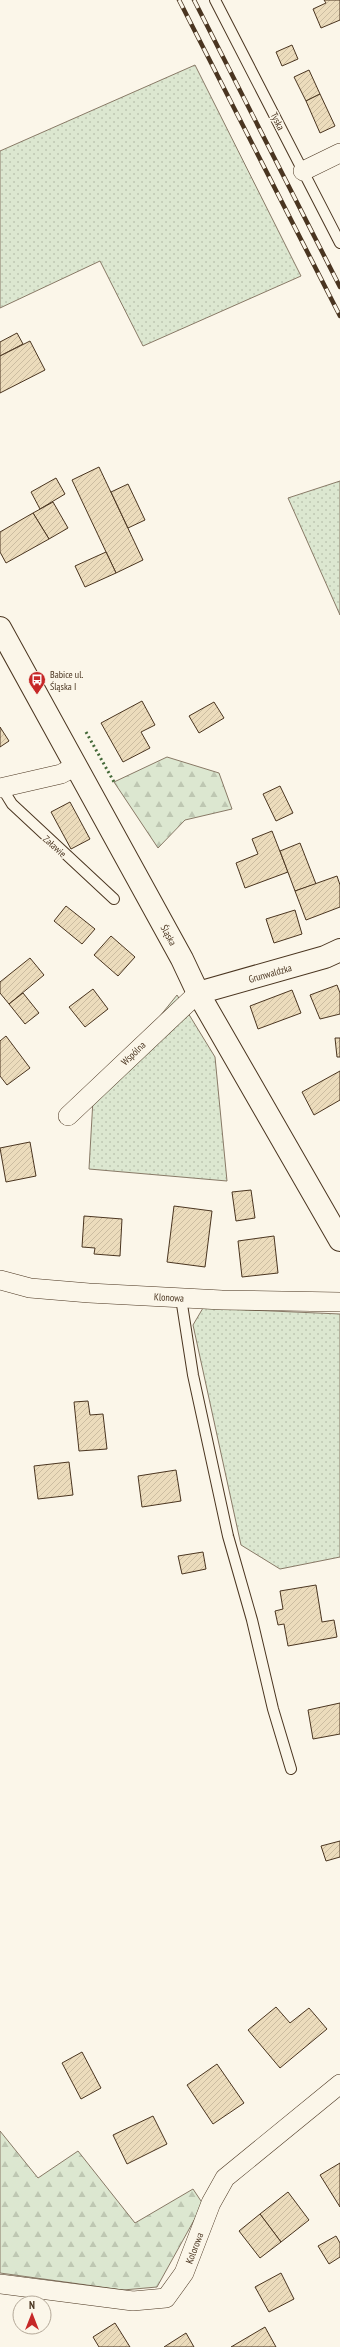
<svg xmlns="http://www.w3.org/2000/svg" width="340" height="2347" font-family="'PT Sans Narrow',sans-serif">
  <style>
    .grass { fill: url(#grass-dots); stroke: #887966 }
    .forest { fill: url(#forest-firs); stroke: #887966 }
    .building { fill: url(#building-hatch); stroke: #4a3520 }
    .lines { fill: none; stroke-linecap: round; stroke-linejoin: round }
    .service-casing { stroke: #4a3520; stroke-width: 12 }
    .minor-casing { stroke: #4a3520; stroke-width: 20 }
    .tertiary-casing { stroke: #4a3520; stroke-width: 24 }
    .primary-casing { stroke: #4a3520; stroke-width: 24 }
    .service { stroke: #fbf6e9; stroke-width: 10 }
    .minor { stroke: #fbf6e9; stroke-width: 19 }
    .tertiary { stroke: #fbf6e9; stroke-width: 22 }
    .primary { stroke: #fbf6e9; stroke-width: 22 }
    .rail-casing { stroke: #4a3520; stroke-width: 4.5 }
    .rail { stroke: #fbf6e9; stroke-width: 3; stroke-dasharray: 9; stroke-linecap: butt }
    .hedge { stroke: #436837; stroke-width: 3; stroke-dasharray: 2 3; stroke-linecap: butt }
    .labels { text-anchor: middle; stroke-width: 3; stroke-linejoin: round; paint-order: stroke }
    .street-label { font-size: 10px; fill: #4a3520; stroke: #fbf6e9 }
    .poi-label { font-size: 10px; fill: #4a3520; stroke: #fbf6e9; text-anchor: start }
  </style>
  <defs>
    <pattern id="grass-dots" width="8" height="8" patternUnits="userSpaceOnUse"><rect width="8" height="8" fill="#dce7d0"/><path d="M2 2h.1M6 6h.1" fill="none" stroke="#bec7b2" stroke-width="1.8" stroke-linecap="round"/></pattern>
    <pattern id="forest-firs" width="22" height="20" patternUnits="userSpaceOnUse"><rect width="22" height="20" fill="#dce7d0"/><path d="M5 1l3.5 6h-7zM16 11l3.5 6h-7z" fill="#bec7b2"/></pattern>
    <pattern id="building-hatch" width="6" height="6" patternUnits="userSpaceOnUse"><rect width="6" height="6" fill="#ecdcbc"/><path d="M-1 1l2-2M0 6l6-6M5 7l2-2" fill="none" stroke="#ccbda1"/></pattern>
  </defs>
  <rect width="100%" height="100%" fill="#fbf6e9"/>
  <g class="grass">
    <path d="M195,65L301,276L143,346L100,261L0,308V151Z"/>
    <path d="M340,481V615L288,498Z"/>
    <path d="M177,995L215,1057L227,1181L89,1169L94,1082L160,1016Z"/>
    <path d="M203,1308L340,1314V1557L280,1569L241,1545L193,1325Z"/>
  </g>
  <g class="forest">
    <path d="M167,757L219,773L232,809L185,820L158,848L114,782Z"/>
    <path d="M0,2131L38,2178L78,2151L135,2223L193,2189L203,2204L157,2287L123,2290L0,2273Z"/>
  </g>
  <g class="building">
    <path d="M324,0H340V20L321,28L313,9L326,3Z"/>
    <path d="M292,45L298,59L282,66L276,52Z"/>
    <path d="M309,70L320,94L306,101L294,77Z"/>
    <path d="M320,94L335,126L320,133L306,101Z"/>
    <path d="M17,333L23,344L0,356V342Z"/>
    <path d="M30,341L45,370L0,393V356Z"/>
    <path d="M99,467L143,560L116,573L72,480Z"/>
    <path d="M56,478L65,494L40,509L31,492Z"/>
    <path d="M128,484L145,520L128,528L111,492Z"/>
    <path d="M53,502L68,528L49,539L33,513Z"/>
    <path d="M33,513L49,539L6,563L0,552V532Z"/>
    <path d="M106,552L116,573L85,587L75,566Z"/>
    <path d="M142,701L155,725L141,732L150,748L123,762L101,723Z"/>
    <path d="M214,702L224,718L199,733L189,716Z"/>
    <path d="M0,727L9,741L0,747Z"/>
    <path d="M280,786L293,813L276,821L263,794Z"/>
    <path d="M70,802L90,839L71,849L51,812Z"/>
    <path d="M272,831L288,872L245,888L236,863L258,854L252,839Z"/>
    <path d="M300,843L316,884L295,891L280,851Z"/>
    <path d="M337,876L340,885V907L306,920L295,891Z"/>
    <path d="M66,906L95,929L82,944L54,921Z"/>
    <path d="M295,910L302,934L274,943L266,919Z"/>
    <path d="M111,936L135,957L118,976L94,955Z"/>
    <path d="M30,958L44,975L9,1004L0,993V982Z"/>
    <path d="M337,985L340,993V1014L320,1019L310,995Z"/>
    <path d="M93,989L108,1009L85,1027L69,1007Z"/>
    <path d="M292,990L301,1013L258,1029L250,1006Z"/>
    <path d="M23,993L39,1013L25,1024L9,1004Z"/>
    <path d="M6,1036L30,1068L7,1085L0,1076V1041Z"/>
    <path d="M335,1038H340V1057H337Z"/>
    <path d="M340,1071V1100L314,1115L302,1092Z"/>
    <path d="M30,1142L36,1176L6,1182L0,1148Z"/>
    <path d="M251,1190L255,1218L236,1221L232,1192Z"/>
    <path d="M174,1206L212,1211L205,1267L167,1262Z"/>
    <path d="M84,1216L122,1219L120,1256L94,1254L95,1248L82,1247Z"/>
    <path d="M274,1236L278,1273L242,1277L238,1241Z"/>
    <path d="M88,1401L90,1415L103,1414L107,1449L79,1451L74,1402Z"/>
    <path d="M69,1462L73,1495L38,1499L34,1466Z"/>
    <path d="M176,1470L181,1501L142,1507L138,1476Z"/>
    <path d="M203,1552L206,1569L182,1574L178,1556Z"/>
    <path d="M316,1585L322,1622L334,1620L337,1637L288,1646L284,1624L278,1625L275,1611L283,1609L280,1591Z"/>
    <path d="M340,1703V1734L313,1739L308,1710Z"/>
    <path d="M340,1841V1857L326,1861L321,1846Z"/>
    <path d="M276,2007L290,2023L309,2008L327,2029L280,2068L248,2030Z"/>
    <path d="M82,2052L101,2088L81,2099L62,2063Z"/>
    <path d="M217,2064L244,2103L213,2124L187,2085Z"/>
    <path d="M153,2116L167,2144L127,2164L113,2135Z"/>
    <path d="M340,2163V2207L320,2175Z"/>
    <path d="M288,2192L309,2220L281,2242L260,2214Z"/>
    <path d="M260,2214L281,2242L260,2258L239,2231Z"/>
    <path d="M336,2236L340,2243V2257L329,2264L318,2246Z"/>
    <path d="M281,2273L294,2299L269,2312L255,2287Z"/>
    <path d="M115,2323L130,2347H99L93,2337Z"/>
    <path d="M265,2327L276,2347H231Z"/>
    <path d="M186,2333L194,2347H164Z"/>
  </g>
  <g class="lines">
    <defs>
      <g id="service">
        <path d="M215,0L340,243"/>
        <path d="M2,788L12,804L114,899"/>
        <path d="M181,1298L193,1375L228,1536L252,1620L273,1709L291,1769"/>
      </g>
      <g id="minor">
        <path d="M303,171L340,153"/>
        <path d="M0,788L61,774L76,766"/>
        <path d="M68,1116L198,993"/>
        <path d="M0,1280L30,1288L89,1293L222,1300L340,1302"/>
        <path d="M0,2284L133,2301L166,2298L184,2273L211,2203L225,2178L340,2084"/>
      </g>
      <path id="tertiary" d="M198,993L325,957L340,950"/>
      <path id="primary" d="M0,628L182,959L198,993L340,1240"/>
    </defs>
    <use href="#service" class="service-casing"/>
    <use href="#minor" class="minor-casing"/>
    <use href="#tertiary" class="tertiary-casing"/>
    <use href="#primary" class="primary-casing"/>
    <use href="#service" class="service"/>
    <use href="#minor" class="minor"/>
    <use href="#tertiary" class="tertiary"/>
    <use href="#primary" class="primary"/>
    <defs>
      <g id="rail">
        <path d="M179,0L340,316"/>
        <path d="M194,0L340,287"/>
      </g>
    </defs>
    <use href="#rail" class="rail-casing"/>
    <use href="#rail" class="rail"/>
    <path class="hedge" d="M86,732L114,782"/>
  </g>
  <defs>
    <symbol id="bus-pin" viewBox="-11 -11 22 30"><path d="M0 17L-7.5 6A9.5 9.5 0 1 1 7.5 6Z" fill="#c62828" stroke="#fbf6e9"/><path d="M-5-6H5V4H4V6H2V4H-2V6H-4V4H-5ZM-3.5-4V0h7V-4ZM-3.5 1.2v1.5H-2V1.2ZM2 1.2v1.5H3.5V1.2Z" fill="#fff"/></symbol>
  </defs>
  <g fill-rule="evenodd">
    <use href="#bus-pin" x="27" y="670" width="20" height="27"/>
  </g>
  <g class="labels">
    <g class="street-label">
      <text transform="translate(278 121) rotate(63)" y="4">Tyska</text>
      <text transform="translate(55 846) rotate(42)" y="4">Załawie</text>
      <text transform="translate(169 935) rotate(61)" y="4">Śląska</text>
      <text transform="translate(270 973) rotate(-16)" y="4">Grunwaldzka</text>
      <text transform="translate(133 1053) rotate(-44)" y="4">Wspólna</text>
      <text transform="translate(169 1297) rotate(3)" y="4">Klonowa</text>
      <text transform="translate(194 2248) rotate(-69)" y="4">Kolorowa</text>
    </g>
    <g class="poi-label">
      <text x="50" y="678">Babice ul.<tspan x="50" dy="12">Śląska I</tspan></text>
    </g>
  </g>
  <g transform="translate(32 2315)"><circle r="19" fill="#fbf6e9" stroke="#b4a999"/>
  <path d="M0-3L7 15L0 10L-7 15Z" fill="#c62828"/>
  <text y="-6" font-size="11" font-weight="bold" text-anchor="middle" fill="#4a3520">N</text>
  </g>
</svg>
